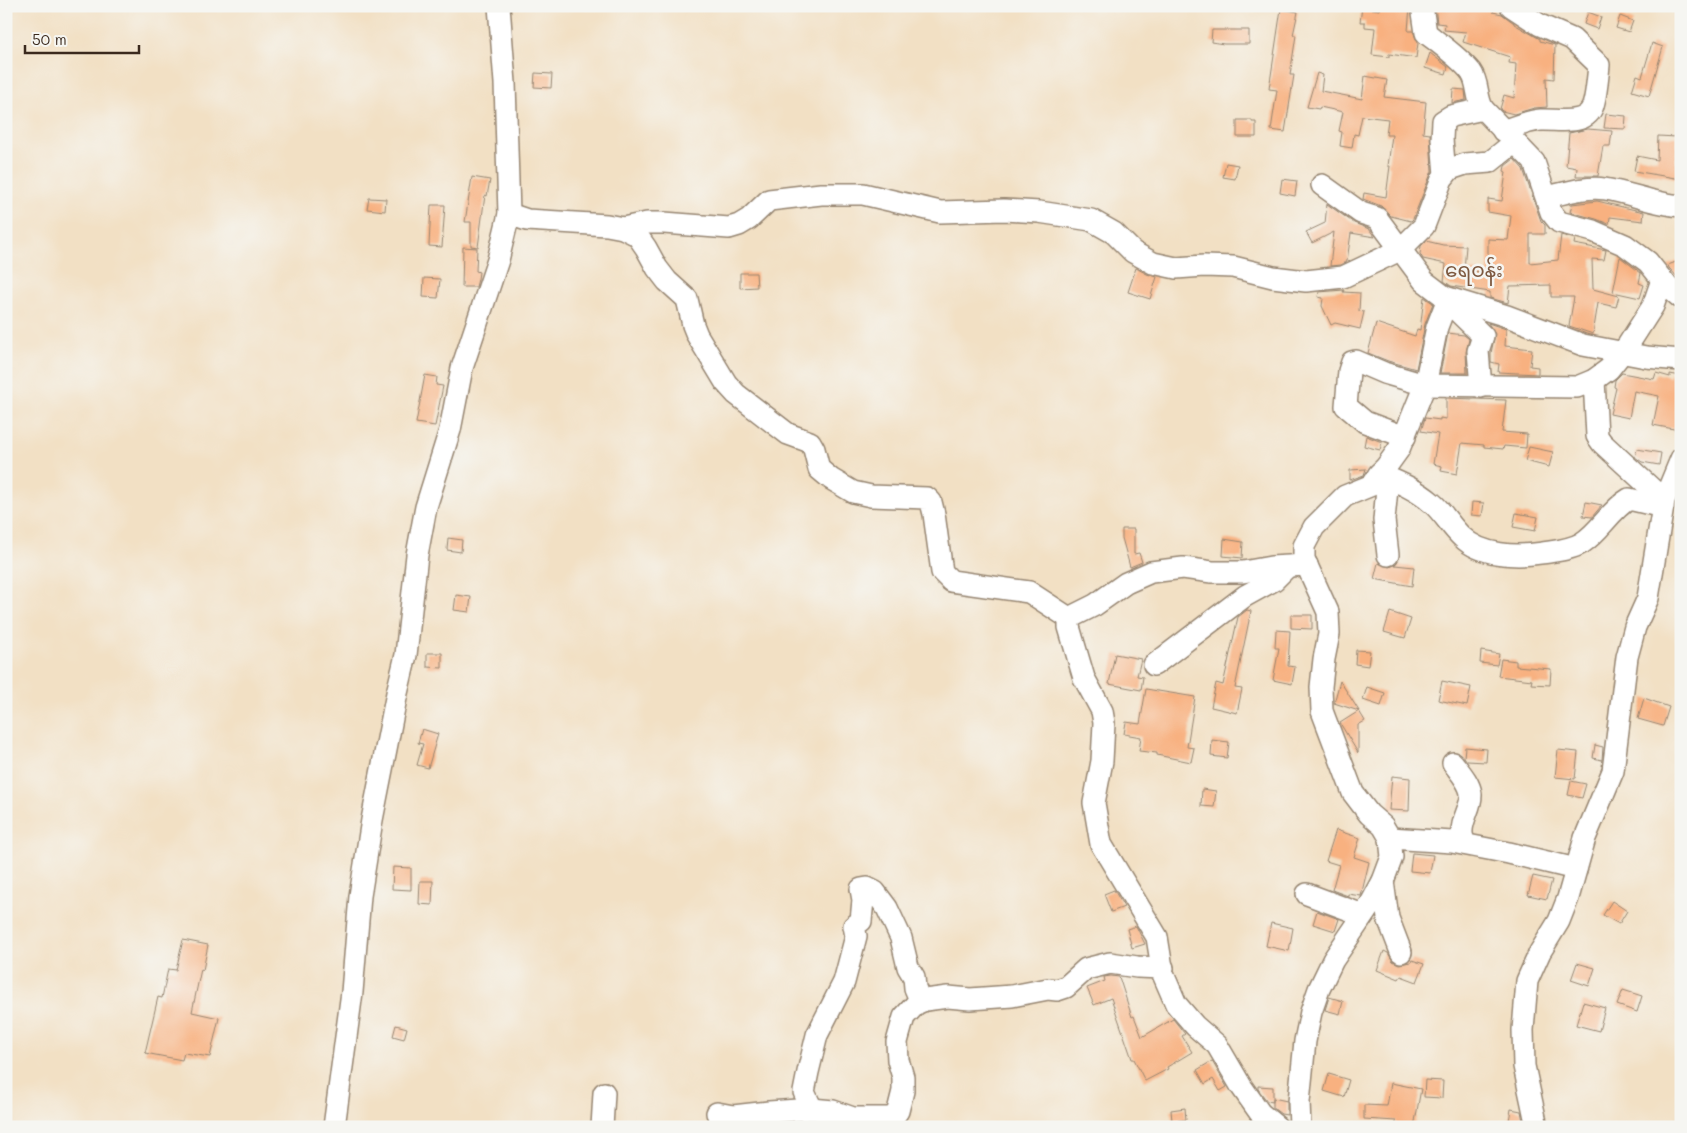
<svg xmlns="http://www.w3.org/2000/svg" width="1687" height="1133" font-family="Mali,'Noto Sans Myanmar',sans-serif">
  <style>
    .building { fill: #f8b180 }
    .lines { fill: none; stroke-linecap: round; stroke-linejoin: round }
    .minor-casing { stroke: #968571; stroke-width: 24 }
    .minor { stroke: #fff; stroke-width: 21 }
    .labels { text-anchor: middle; stroke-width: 5; stroke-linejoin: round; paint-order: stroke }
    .quarter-label { font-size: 20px; fill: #7d5940; stroke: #f6f6f2 }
  </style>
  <rect width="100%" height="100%" fill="#f6f6f2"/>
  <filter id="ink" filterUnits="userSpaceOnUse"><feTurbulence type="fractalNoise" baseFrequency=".02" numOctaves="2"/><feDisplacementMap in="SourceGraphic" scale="10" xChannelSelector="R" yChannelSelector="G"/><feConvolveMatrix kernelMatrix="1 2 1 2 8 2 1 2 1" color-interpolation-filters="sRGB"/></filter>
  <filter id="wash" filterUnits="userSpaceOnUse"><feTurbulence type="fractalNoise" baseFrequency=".0096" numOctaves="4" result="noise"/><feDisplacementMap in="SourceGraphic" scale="20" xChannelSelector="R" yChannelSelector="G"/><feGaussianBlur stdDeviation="1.12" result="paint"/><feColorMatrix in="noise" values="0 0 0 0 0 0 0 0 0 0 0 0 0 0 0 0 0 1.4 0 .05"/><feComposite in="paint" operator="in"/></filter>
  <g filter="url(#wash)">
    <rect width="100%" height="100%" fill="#f2e0c4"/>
    <g id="blocks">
      <g class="building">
        <path d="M1380,6H1410L1408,31H1413L1418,43L1416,58L1389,54V57L1372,55L1375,28L1365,27V22H1360L1362,7L1379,10Z"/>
        <path d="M1435,6H1495L1493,12L1502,14L1514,23V24L1540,39V41L1555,45L1554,79L1546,78L1547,107L1534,108L1514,114L1502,111L1500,109L1504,95L1514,98L1516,64L1509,63L1510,57L1463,42L1466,32L1444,30L1445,24L1437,23Z"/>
        <path d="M1281,9L1298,12L1293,35H1296L1290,75H1294L1285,132L1271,130L1277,90L1269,89Z"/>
        <path d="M1588,12L1601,17L1597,29L1584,24Z"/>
        <path d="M1620,16L1633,21L1629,32L1616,28Z"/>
        <path d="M1212,30H1249V44H1224L1211,42Z"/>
        <path d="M1652,43L1663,47L1649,96L1632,91L1637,75L1642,77Z"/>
        <path d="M1430,53L1448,67L1446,74L1425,68Z"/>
        <path d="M535,73L552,74L551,88L534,87Z"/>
        <path d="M1317,73L1323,75L1321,91L1362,99L1365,76L1387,80L1384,97L1426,102L1423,133L1430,134L1432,171L1413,219L1411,221L1391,216L1381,206L1363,199L1364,193L1386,197L1390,166H1388L1392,135H1386L1388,119L1362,116L1358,135L1354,134L1352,148L1340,146L1342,132L1339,131L1343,112L1320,107L1319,109L1307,107Z"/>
        <path d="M1453,89L1465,90L1466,100L1452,103Z"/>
        <path d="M1606,114L1626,116L1625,129L1604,128Z"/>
        <path d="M1237,120H1252V122H1256V137H1237Z"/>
        <path d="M1588,129L1612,131L1610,146H1603L1598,176H1576L1577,168L1566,166L1569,133Z"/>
        <path d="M1658,136L1677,137L1676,163L1681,164V179L1634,171L1637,156L1657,160Z"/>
        <path d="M1514,159L1523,169L1541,221L1545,225V234H1530V263L1558,260L1561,235L1575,239L1574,244L1606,250L1604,260L1592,259L1593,289L1619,296L1616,307L1598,303L1593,334L1569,326L1574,297H1551V285L1510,286L1508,303L1490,298V292L1451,286L1444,281L1446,264L1423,259L1420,254L1421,246L1426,241L1443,245L1466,246L1464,270L1488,273V239L1508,240L1511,216L1488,212V199L1502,201L1506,172L1504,171L1505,166Z"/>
        <path d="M1226,163L1238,165L1235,179L1223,177Z"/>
        <path d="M472,177L490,180L487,196L485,195L478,247L471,246V222H465Z"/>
        <path d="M1282,179L1297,181L1295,196L1280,193Z"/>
        <path d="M369,198L386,199L385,211L367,209Z"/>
        <path d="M1597,201L1644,212L1643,221L1610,217L1609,224L1596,219L1570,212L1572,204Z"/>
        <path d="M1327,204L1354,223L1369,229L1375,237L1351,233L1347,261L1340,265L1330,266L1334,232L1312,243L1306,232L1325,223Z"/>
        <path d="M431,205H445L442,247L429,246Z"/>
        <path d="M463,247L477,248L476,271L479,272L478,279L476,287H462Z"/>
        <path d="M1620,257L1641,273L1639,283L1644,285L1640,298L1613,292Z"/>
        <path d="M1681,260V281L1669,268L1668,265Z"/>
        <path d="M1136,268L1147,274L1157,277L1150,299L1128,292Z"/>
        <path d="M740,273H756L757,287L740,288Z"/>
        <path d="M424,278L440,279L438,298L423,297Z"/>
        <path d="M1344,290L1343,292L1360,293L1359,311L1364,312L1360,329L1335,323L1331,325L1322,306L1323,298L1318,297L1319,292Z"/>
        <path d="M1424,297L1433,303L1425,324L1416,369L1388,361L1368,353L1376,323L1415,336L1417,329L1420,330Z"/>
        <path d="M1488,323L1506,329L1505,346L1532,349L1530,366L1538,367V374L1498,372L1499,364L1491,362V353L1495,334Z"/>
        <path d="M1448,333L1464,335L1469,339L1466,352L1467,373H1440Z"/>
        <path d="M1622,373L1654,379L1656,373L1670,377V374L1681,376L1679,430L1653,425L1659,396L1634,391L1629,418L1610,414L1616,388L1614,387L1615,380Z"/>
        <path d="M425,375L437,377L436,385L443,386L435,426L416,423Z"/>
        <path d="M1446,398L1506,400L1502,432L1527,434L1526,448L1504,446L1503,449L1484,447V445L1462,443L1457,474L1441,471L1442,466L1433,464L1438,434L1421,431L1425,418L1440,420V418L1446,419Z"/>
        <path d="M1366,436L1382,442L1380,450L1364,446Z"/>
        <path d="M1529,447L1553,452L1549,467L1525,461Z"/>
        <path d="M1637,449L1661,453L1659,465L1642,462L1635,457Z"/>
        <path d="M1366,469L1364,475L1350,480V470Z"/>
        <path d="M1472,502L1484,503L1482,516L1471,515Z"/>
        <path d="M1586,502L1602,505L1592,517L1583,516Z"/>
        <path d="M1516,513L1538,517L1535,531L1513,527Z"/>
        <path d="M1122,529H1134V554L1139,553L1142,562L1130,567L1122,538Z"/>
        <path d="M448,538L462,540L461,552L447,550Z"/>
        <path d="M1224,539L1243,542L1242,558L1223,556Z"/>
        <path d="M1378,563L1389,567L1395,565L1414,567L1412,586L1374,579Z"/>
        <path d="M456,595L471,597L469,612L454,610Z"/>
        <path d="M1247,610L1251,611L1235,688L1242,689L1237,713L1211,707L1216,683L1223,685L1238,617Z"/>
        <path d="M1390,612L1411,619L1405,638L1384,632Z"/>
        <path d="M1291,615H1312V629L1291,628Z"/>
        <path d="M1276,630L1290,631L1288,666L1295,667L1292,684L1273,680L1279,648H1275Z"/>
        <path d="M1356,650L1370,651L1368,666L1355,664Z"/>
        <path d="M1481,651L1499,654L1497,665L1480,663Z"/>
        <path d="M427,653H442V668L427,667Z"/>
        <path d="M1115,654L1141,659L1137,676L1143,677L1141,690L1109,684Z"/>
        <path d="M1501,659L1516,661V666L1551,669L1550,685L1531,684L1532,680L1498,676Z"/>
        <path d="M1340,681L1359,711L1334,703Z"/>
        <path d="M1442,681L1471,687L1467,706L1438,700Z"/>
        <path d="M1367,687L1385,693L1381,706L1363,700Z"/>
        <path d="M1146,689L1195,697L1187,747L1194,748L1191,762L1157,755V753L1139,751L1141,737L1124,734L1126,722L1140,724Z"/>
        <path d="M1644,698L1669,707L1663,726L1638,719Z"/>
        <path d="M1359,711L1365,721L1358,725V753L1340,723Z"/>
        <path d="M422,729L438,734L428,768L417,765L423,744L418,743Z"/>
        <path d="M1212,740L1229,742L1227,758L1211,756Z"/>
        <path d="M1595,745L1603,747L1602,760L1593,758Z"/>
        <path d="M1465,747L1487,749L1486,762L1467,761L1464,757Z"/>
        <path d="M1558,750L1578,752L1575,779L1555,777Z"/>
        <path d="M1392,776L1410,778L1409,811L1389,810Z"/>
        <path d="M1571,781L1586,784L1582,798L1568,795Z"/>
        <path d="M1202,789L1216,791L1214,807L1201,806Z"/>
        <path d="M1336,830L1360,838L1354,857L1369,862L1361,896L1348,894V896L1332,890L1339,865L1326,861Z"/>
        <path d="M1412,853L1433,855L1430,873L1410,871Z"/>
        <path d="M393,867L411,868V890L392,889Z"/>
        <path d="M1533,876L1552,880L1547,899L1528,895Z"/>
        <path d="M420,881H433L432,905L419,904Z"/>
        <path d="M1114,890L1124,907L1111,912L1104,894Z"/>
        <path d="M1612,901L1627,911L1619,924L1603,915Z"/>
        <path d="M1317,911L1339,919L1335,931L1313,924Z"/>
        <path d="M1271,923L1293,928L1289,951L1266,946Z"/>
        <path d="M1136,926L1145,944L1132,948L1127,929Z"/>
        <path d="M183,940L208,945L203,970L201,969L192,1012L219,1018L210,1057L184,1053L182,1060L145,1053L158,997L162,998L168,969L176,970Z"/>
        <path d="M1384,951L1388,953L1393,961L1399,964L1411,962L1412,960L1424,964L1417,982L1401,976L1399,979L1377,970Z"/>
        <path d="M1577,963L1595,968L1589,986L1571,980Z"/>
        <path d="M1111,976L1119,977L1132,1017L1134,1016L1142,1037L1173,1019L1185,1034L1182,1036L1192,1052L1167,1067L1168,1069L1145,1081L1134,1059H1132L1111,998L1094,1005L1087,988L1105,981L1104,977Z"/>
        <path d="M1623,990L1642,996L1637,1012L1617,1005Z"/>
        <path d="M1329,997L1343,1001L1340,1014L1325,1010Z"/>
        <path d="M1583,1002L1605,1008L1599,1031L1576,1025Z"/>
        <path d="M396,1025L407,1028L404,1039L393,1036Z"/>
        <path d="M1212,1061L1227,1087L1220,1091L1213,1079L1205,1084L1197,1070Z"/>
        <path d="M1329,1074L1349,1080L1344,1097L1324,1091Z"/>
        <path d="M1425,1080L1443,1081L1442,1098L1424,1097Z"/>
        <path d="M1391,1083L1421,1089L1414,1127L1396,1124V1121L1364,1119V1105L1387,1106Z"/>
        <path d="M1258,1086L1273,1087V1102L1267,1101L1258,1089Z"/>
        <path d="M1273,1098L1287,1101V1115L1281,1114L1273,1108Z"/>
        <path d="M1185,1108L1186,1120L1172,1121L1171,1110Z"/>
        <path d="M1511,1109L1521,1111L1524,1127H1508Z"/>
      </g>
    </g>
  </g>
  <g filter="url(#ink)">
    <use href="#blocks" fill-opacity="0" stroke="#968571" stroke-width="1"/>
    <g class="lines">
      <defs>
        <g id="minor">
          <path d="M1422,6L1426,33C1440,44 1460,58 1471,72C1479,83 1476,98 1483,109L1534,162L1551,212L1559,222L1593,231L1625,245L1648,262L1668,287L1681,298"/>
          <path d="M1503,131C1516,126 1528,121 1541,120C1557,119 1584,126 1592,108C1596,100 1598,75 1599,65L1572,39L1540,25L1511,6"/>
          <path d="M1445,175L1442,139L1443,121L1451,116L1483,109"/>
          <path d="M1322,185L1361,213L1377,218L1424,281L1445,297L1507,316L1583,345L1646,357L1681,360"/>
          <path d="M1547,197C1565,193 1586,186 1605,189C1631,193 1654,204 1681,206"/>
          <path d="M509,214L527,220L607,225L623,228L637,235L646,248L657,268L667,281L687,299L693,325L697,335L726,383L736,394L788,434L810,442L814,449L819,469L831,479L853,492L871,496L927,498L931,502L934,514L942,572L951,581L1029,592L1069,618"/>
          <path d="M623,228L647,223H664L729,228L739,225L749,219L769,200L821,194H863L940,212L1004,210L1039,212L1091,220L1114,233L1133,252L1153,263L1176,268L1204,266L1233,267L1273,277L1306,281L1343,277L1400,250L1424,226L1442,179L1450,169L1465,164L1490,162L1515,142"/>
          <path d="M1447,301L1483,336L1478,351L1481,387"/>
          <path d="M1594,380L1597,436L1602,443L1664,500"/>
          <path d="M1405,437L1365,422L1346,406L1349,371L1352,362L1356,361L1384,373L1425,385L1577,387L1594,380L1609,369L1628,345L1653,306L1662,280"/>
          <path d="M1379,474C1398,482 1416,489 1432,503C1443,512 1451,527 1462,537C1481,556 1517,557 1542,553C1555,551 1570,550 1582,543C1601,531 1610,510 1629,499L1663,507"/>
          <path d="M1388,555L1384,520L1388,478"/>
          <path d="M1154,665L1245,596L1274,580L1287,567"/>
          <path d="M1453,763C1459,771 1470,783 1471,794C1472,807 1461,819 1462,833C1462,836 1464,841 1465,844"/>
          <path d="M1390,838L1452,842L1509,853L1576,869"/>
          <path d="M1383,881L1388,918L1401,952"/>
          <path d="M1307,894L1363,915"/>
          <path d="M812,1109L804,1092L808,1072L817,1035L844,982L856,936L854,926L861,921L863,900L861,889L867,888L875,892L887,908L901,938L908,967L914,977L915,988L918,995L925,1000"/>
          <path d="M717,1113L733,1116L769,1112L812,1109L833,1111L853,1118H893"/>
          <path d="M334,1127L352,992L360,896L372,820L397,693L406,655L417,555L426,507L450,430L462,368L498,260L509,214L505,83L499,6"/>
          <path d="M602,1127L604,1093"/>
          <path d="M884,1127L893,1118L898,1111L903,1091V1077L898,1060L897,1042L904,1017L916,1004L925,1000L948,997L970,999L1012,996L1048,989L1057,990L1066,987L1086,969L1110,963L1137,967L1163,968"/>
          <path d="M1277,1127L1260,1113L1241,1086L1217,1045L1195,1026L1176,1004L1163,974L1157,937L1101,844L1094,803L1102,761L1104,723L1102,711L1084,678L1069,627V618L1095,605L1126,583L1151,572L1183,568L1212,572H1243L1271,567L1307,565"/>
          <path d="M1300,1127L1299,1102L1305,1041L1311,1012L1319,989L1333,960L1369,907L1383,881L1392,857L1390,838L1383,826L1369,814L1353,793L1322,711L1321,687L1324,659L1329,634L1328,612L1304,559V546L1314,527L1345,496L1372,485L1379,474L1386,467L1399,449L1425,385L1437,327L1447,301L1445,297"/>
          <path d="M1537,1127L1524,1066L1523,1030L1527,981L1540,952L1559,921L1568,898L1585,838L1613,771L1627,657L1635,627L1648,598L1664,500L1681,459"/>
        </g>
      </defs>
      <use href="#minor" class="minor-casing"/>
      <use href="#minor" class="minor"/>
    </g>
  </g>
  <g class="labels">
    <g class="quarter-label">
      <text x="1474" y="277">ရေဝန်း</text>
    </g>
  </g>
  <rect width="1687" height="1133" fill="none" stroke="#f6f6f2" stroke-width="25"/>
  <path d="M25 45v8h114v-8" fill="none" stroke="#3b2a1e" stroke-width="2.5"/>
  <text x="32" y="45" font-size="15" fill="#3b2a1e" stroke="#f6f6f2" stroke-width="4" paint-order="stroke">50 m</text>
</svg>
